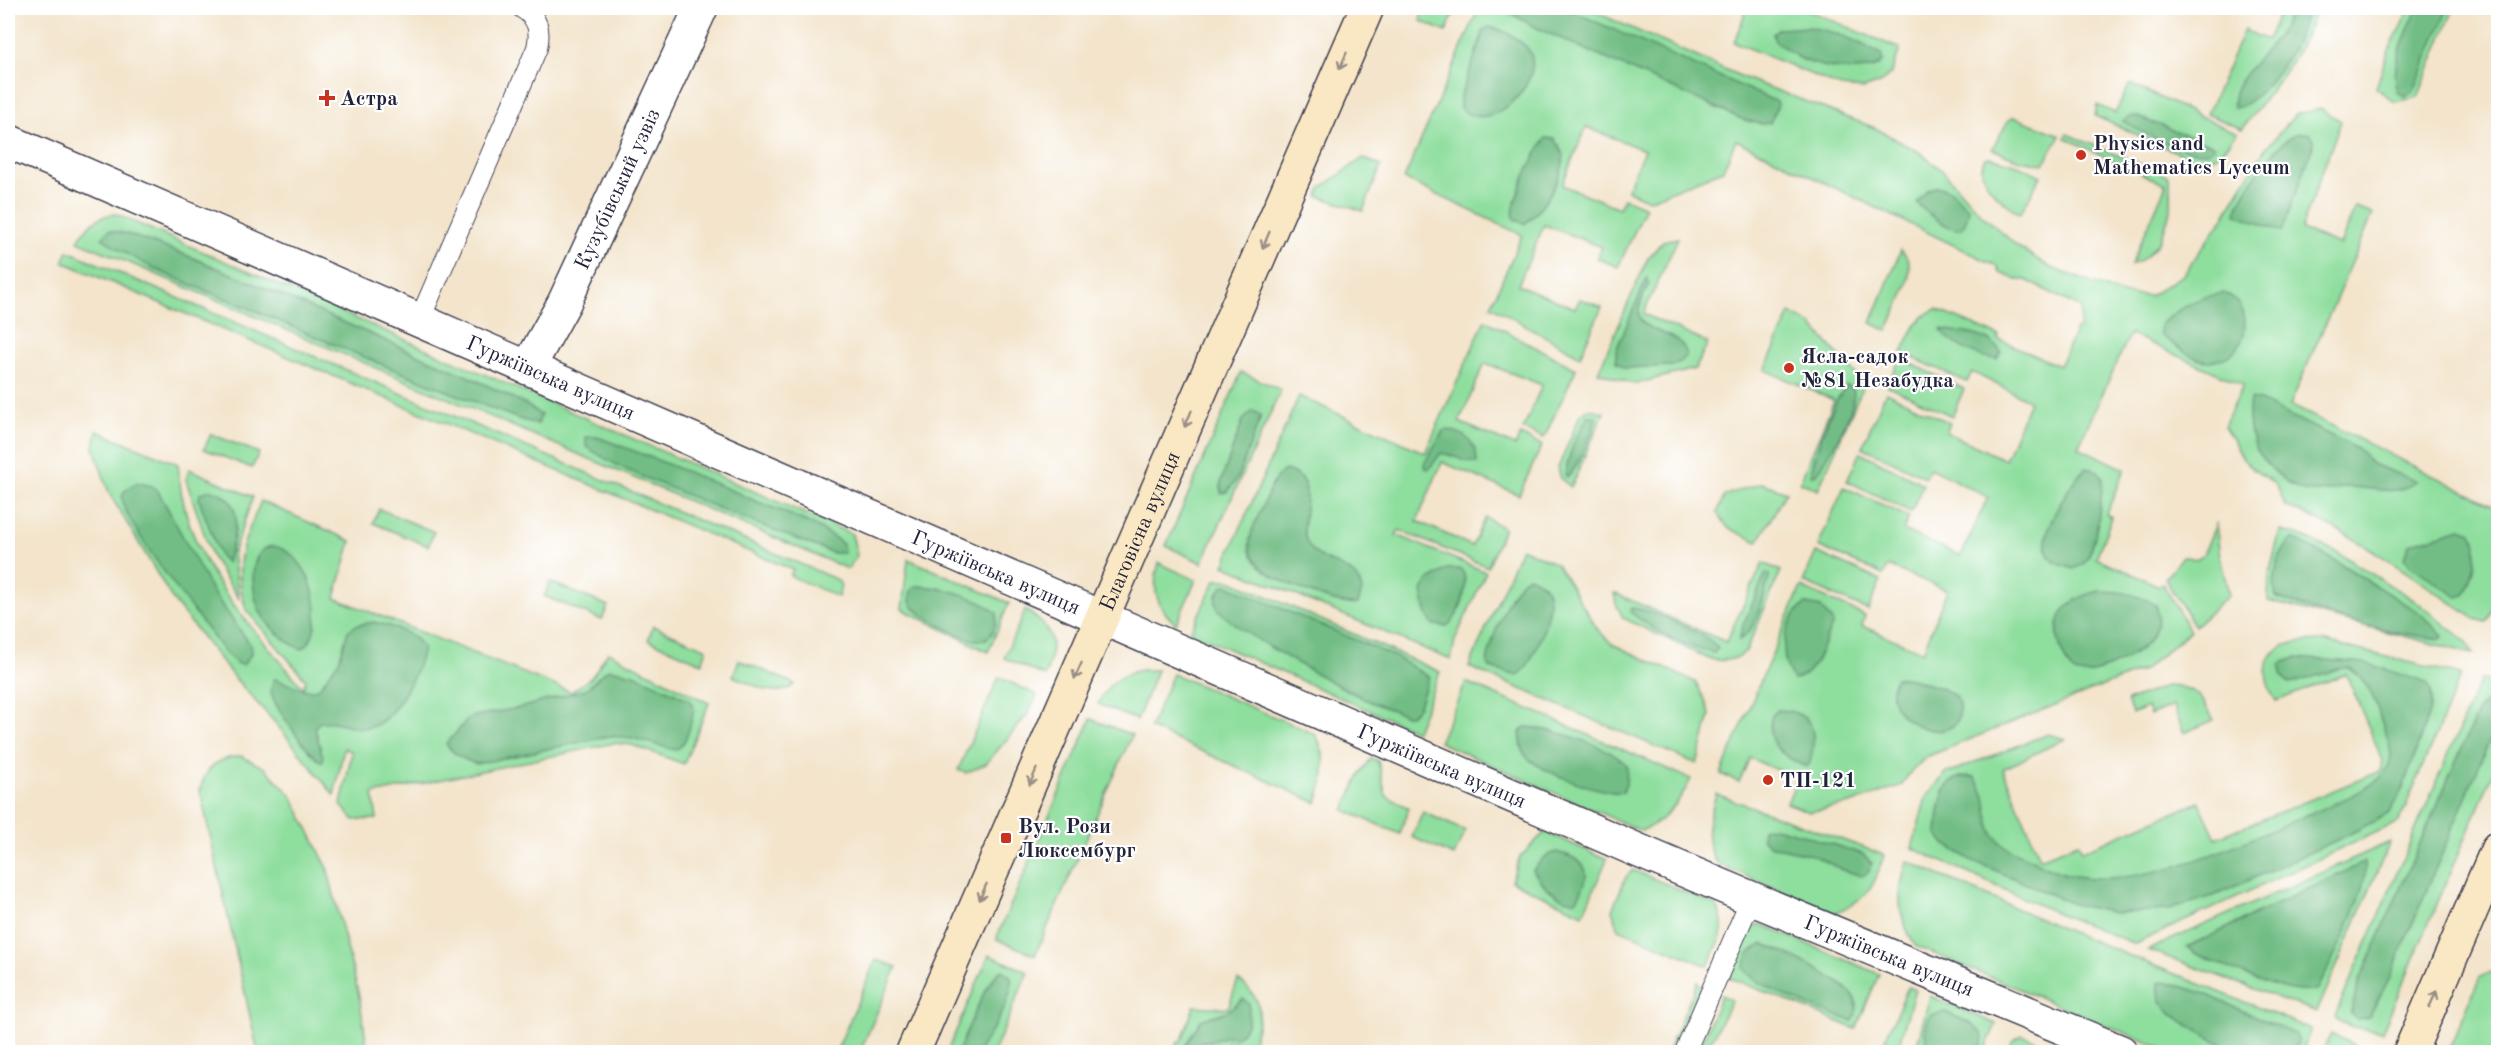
<svg xmlns="http://www.w3.org/2000/svg" width="2506" height="1060" font-family="'Old Standard TT',serif">
  <style>
    .green { fill: #8ede9e; stroke: #58806c; stroke-width: 1.5 }
    .forest { fill: #72bd85; stroke: #4a7060; stroke-width: 1.5 }
    .lines { fill: none; stroke-linecap: round; stroke-linejoin: round }
    .service-casing { stroke: #413f51; stroke-width: 22 }
    .minor-casing { stroke: #413f51; stroke-width: 36 }
    .secondary-casing { stroke: #413f51; stroke-width: 36 }
    .service { stroke: #fff; stroke-width: 20 }
    .minor { stroke: #fff; stroke-width: 33 }
    .secondary { stroke: #fae7c3; stroke-width: 33 }
    .oneway { stroke: #998e86 }
    .poi-dot { fill: #c8321e; stroke: #fff; stroke-width: 2 }
    .labels { text-anchor: middle; stroke-width: 4.5; stroke-linejoin: round; paint-order: stroke }
    .poi-label { font-size: 21px; font-weight: bold; fill: #22223b; stroke: #fff; text-anchor: start }
    .street-label { font-size: 21px; fill: #22223b; stroke: #fff }
  </style>
  <rect width="100%" height="100%" fill="#fff"/>
  <filter id="ink" filterUnits="userSpaceOnUse"><feTurbulence type="fractalNoise" baseFrequency=".0167" numOctaves="2"/><feDisplacementMap in="SourceGraphic" scale="12" xChannelSelector="R" yChannelSelector="G"/><feConvolveMatrix kernelMatrix="1 2 1 2 8 2 1 2 1" color-interpolation-filters="sRGB"/></filter>
  <filter id="wash" filterUnits="userSpaceOnUse"><feTurbulence type="fractalNoise" baseFrequency=".008" numOctaves="4" result="noise"/><feDisplacementMap in="SourceGraphic" scale="24" xChannelSelector="R" yChannelSelector="G"/><feGaussianBlur stdDeviation="1.35" result="paint"/><feColorMatrix in="noise" values="0 0 0 0 0 0 0 0 0 0 0 0 0 0 0 0 0 1.4 0 .05"/><feComposite in="paint" operator="in"/></filter>
  <g filter="url(#wash)">
    <rect width="100%" height="100%" fill="#f3e4cb"/>
    <g class="green">
      <path d="M1421,8H1456L1446,32L1421,21Z"/>
      <path d="M1479,8H1586L1747,79L1875,128L1919,152L1943,171L1980,213L2017,246L2051,268L2122,294L2150,296L2183,275L2224,217L2264,150L2296,114L2321,109L2341,121L2301,230L2340,245L2355,208L2373,214L2290,405L2498,508V596L2487,622L2475,619C2414,578 2354,532 2285,506C2274,471 2264,483 2246,462C2239,453 2231,436 2224,426L2243,385L2130,334L2078,447L2125,469L2106,514L2112,517L2096,558L2159,586L2163,584L2190,631L2145,669L1926,757L1908,775L1902,785L1850,804L1809,812L1787,803L1797,779L1750,758L1739,782L1721,774L1801,587L1865,616L1862,626L1923,652L1947,590L1888,566L1883,575L1818,546L1844,487L1909,517L1903,530L1961,556L1988,497L1930,468L1925,477L1862,447L1886,392L1950,423L1946,432L2005,460L2030,401L1972,372L1967,382L1902,353C1910,335 1916,317 1936,309L1999,336L1998,339L2059,366L2076,330L2080,329L2081,308L2026,280H2017L2000,273L1997,266L1736,140L1723,170L1649,200L1627,190L1644,150L1586,127L1562,185L1619,208L1624,198L1646,207L1618,267L1597,258L1602,247L1544,225L1518,285L1575,308L1580,299L1602,307L1580,356L1491,306L1522,235L1404,179Z"/>
      <path d="M1747,8H1803L1900,49L1891,73L1882,82L1864,89L1841,87L1734,42Z"/>
      <path d="M2281,8H2316C2302,55 2271,91 2242,129L2207,114L2244,30L2267,40Z"/>
      <path d="M2410,8H2454L2418,97L2395,102L2376,88L2388,52Z"/>
      <path d="M2130,84L2237,133C2223,153 2217,160 2192,159L2095,116L2097,105L2115,113Z"/>
      <path d="M2014,117L2060,135L2044,164L2020,160L1992,149L2008,121Z"/>
      <path d="M2067,134L2168,176C2177,200 2166,237 2148,255C2143,260 2137,262 2131,265L2166,185L2065,138Z"/>
      <path d="M1990,157L2018,165L2041,176L2020,214C2005,203 1972,180 1985,158Z"/>
      <path d="M1363,158L1381,166L1363,211L1318,196L1321,188Z"/>
      <path d="M116,214L852,534L857,555L848,569L78,241C87,225 98,215 116,214Z"/>
      <path d="M1678,238L1643,314L1708,343L1695,369L1634,384L1598,372L1648,258L1663,241Z"/>
      <path d="M1901,250C1923,268 1896,309 1887,331L1871,323Z"/>
      <path d="M68,251L838,580L841,586L838,597L790,576L793,570L63,262Z"/>
      <path d="M1790,313L1812,325L1864,384L1818,490L1800,482L1834,400L1765,370Z"/>
      <path d="M1485,320L1576,369L1544,438L1523,429L1542,385L1485,363L1459,422L1515,446L1520,435L1542,445L1519,495L1442,462L1417,521L1472,546L1485,517L1504,528L1488,567L1399,530L1396,535L1486,572L1455,640L1451,660L1224,565L1299,396L1425,453Z"/>
      <path d="M1900,358L1964,389L1952,416L1888,386Z"/>
      <path d="M1241,372L1281,390L1202,563L1166,546Z"/>
      <path d="M1588,409L1604,412L1571,487L1561,479L1558,468L1580,415Z"/>
      <path d="M97,431L178,464C183,561 245,618 303,688L306,680L246,610C232,562 243,544 261,501L351,541L335,598L571,692L592,677L608,652L709,703L684,764L632,745L614,743L373,794L377,819L354,820L341,805L352,752L344,748L334,795L278,726L233,676L173,600L109,493L94,448Z"/>
      <path d="M211,434L259,453L252,468L204,449Z"/>
      <path d="M1860,452L1923,484L1911,512L1847,481Z"/>
      <path d="M189,469L253,497L233,553L239,599L212,557L186,480Z"/>
      <path d="M1762,483L1786,492L1758,542L1728,528L1717,513L1725,495Z"/>
      <path d="M379,509L434,532L428,546L373,523Z"/>
      <path d="M2216,524L2220,557L2229,595L2195,626L2165,579L2182,556L2196,559L2203,555Z"/>
      <path d="M2280,531L2298,535L2335,551L2417,602L2467,642L2473,654L2268,601L2269,575Z"/>
      <path d="M1521,548L1557,564L1598,630L1612,644L1695,682L1706,702L1710,715L1697,764L1469,667Z"/>
      <path d="M1816,552L1881,581L1868,610L1803,582Z"/>
      <path d="M908,559L1009,603L988,652L902,609Z"/>
      <path d="M1159,563L1196,580L1176,624C1156,607 1151,588 1159,563Z"/>
      <path d="M1763,563L1781,571L1746,651C1736,661 1723,662 1709,659L1623,618L1616,604L1614,593L1726,642Z"/>
      <path d="M1216,580H1230L1440,672L1416,731L1190,632Z"/>
      <path d="M550,582L608,606L602,620L544,596Z"/>
      <path d="M1025,610C1055,629 1057,644 1045,676L1004,658Z"/>
      <path d="M653,626L707,649L702,663L648,640Z"/>
      <path d="M2322,641L2461,675L2399,822L2135,944L2050,910L1912,848L1926,797L1945,774L2048,734L2065,739L2003,769L2040,858L2078,843L2082,851L2199,802L2216,838L2381,771L2383,761L2346,674L2276,701C2261,677 2261,651 2293,643C2302,641 2313,642 2322,641Z"/>
      <path d="M739,660L795,684C778,701 752,684 733,676Z"/>
      <path d="M1142,670H1157L1137,720L1098,704C1107,684 1121,674 1142,670Z"/>
      <path d="M1173,674L1315,734C1329,758 1325,777 1317,803L1150,728Z"/>
      <path d="M999,677L1037,695L1028,714L986,764L966,773L958,770Z"/>
      <path d="M2481,679L2498,685V762L2382,1032C2365,1027 2348,1031 2335,1016Z"/>
      <path d="M1466,682L1691,779C1678,804 1667,820 1641,831L1439,742Z"/>
      <path d="M2166,686C2197,686 2200,696 2214,720L2184,733L2173,705L2150,715L2147,707L2132,714L2127,701Z"/>
      <path d="M1091,719L1132,735L1035,955L996,939Z"/>
      <path d="M241,756L265,768L292,796L327,867L359,996L368,1052H258L200,790C206,767 217,758 241,756Z"/>
      <path d="M1372,758L1378,761L1386,796L1409,808L1400,834L1344,810L1361,772Z"/>
      <path d="M1716,794L1884,855C1872,891 1871,896 1835,913L1718,864C1700,841 1709,819 1716,794Z"/>
      <path d="M1423,812L1465,831L1454,856L1412,837Z"/>
      <path d="M1545,832L1607,859L1583,914L1511,881L1520,857Z"/>
      <path d="M2390,842L2317,1012L2148,950Z"/>
      <path d="M1907,861L2061,928L2311,1029L2302,1052H2171L1915,946C1897,914 1896,896 1907,861Z"/>
      <path d="M1633,870L1716,905C1730,929 1718,943 1708,966L1619,929L1612,910L1626,877Z"/>
      <path d="M1760,924L1879,974L1856,1029L1728,977L1750,929Z"/>
      <path d="M989,955L1028,972L994,1052H947Z"/>
      <path d="M876,960L897,967L862,1047V1052H836Z"/>
      <path d="M2498,969V1052H2448L2480,977Z"/>
      <path d="M1238,980C1264,999 1262,1012 1253,1041L1244,1046L1228,1040L1224,1048L1207,1041L1201,1052H1174L1178,1042L1182,1040L1194,1006L1228,1008Z"/>
      <path d="M1698,981L1701,988L1677,1052H1667Z"/>
      <path d="M1908,987L1915,990L1898,1047L1885,1040Z"/>
      <path d="M1721,995L1732,1000L1705,1052H1698Z"/>
      <path d="M1930,996L1996,1024L1984,1052H1915Z"/>
      <path d="M2331,1034L2364,1050L2366,1052H2322Z"/>
      <path d="M2022,1035L2064,1052H2007L2013,1040Z"/>
    </g>
    <g class="forest">
      <path d="M1501,8H1565L1775,101L1778,105L1770,123L1762,124L1744,120L1537,28Z"/>
      <path d="M2294,8H2307C2304,22 2300,36 2293,48C2283,66 2254,107 2234,108C2229,81 2263,57 2277,37C2283,28 2288,18 2294,8Z"/>
      <path d="M2418,8H2448L2414,91L2405,96L2399,93C2387,66 2407,33 2418,8Z"/>
      <path d="M1489,27C1502,29 1508,33 1518,40C1523,44 1529,48 1531,54C1542,85 1489,137 1460,108V98L1484,30Z"/>
      <path d="M1808,27C1835,31 1857,40 1881,55L1883,61C1869,78 1814,67 1798,57C1790,53 1782,46 1775,41L1773,34L1779,29Z"/>
      <path d="M2135,116L2213,145L2214,147L2208,152C2185,154 2142,134 2123,121L2128,117Z"/>
      <path d="M2303,133L2310,134L2314,139V143L2282,232L2236,214C2238,197 2277,142 2294,135C2296,133 2300,133 2303,133Z"/>
      <path d="M1546,138L1555,139C1558,144 1562,150 1563,156C1565,176 1540,214 1524,224L1514,219C1509,202 1536,153 1546,138Z"/>
      <path d="M1937,186L1953,192L1969,210C1967,215 1966,225 1961,228C1952,234 1922,210 1917,202L1928,190Z"/>
      <path d="M109,230L128,234L181,253L251,282L474,379L525,404L541,415L538,424L519,419C427,384 336,346 246,307C198,287 145,269 102,238Z"/>
      <path d="M1647,278L1649,283C1646,291 1640,301 1639,310C1635,335 1684,329 1686,355L1680,362L1672,366L1625,368L1616,362V350Z"/>
      <path d="M2223,293C2256,301 2252,360 2210,361C2193,361 2174,345 2161,335L2160,325C2180,307 2197,297 2223,293Z"/>
      <path d="M1941,329C1962,333 1989,333 2001,352L1997,359C1979,358 1950,345 1941,329Z"/>
      <path d="M1847,386L1853,388C1859,408 1828,456 1817,474L1811,475C1814,455 1833,399 1847,386Z"/>
      <path d="M2250,399L2260,401L2348,444L2362,452L2372,464L2416,481C2397,498 2372,487 2349,487C2335,488 2317,495 2304,491C2290,487 2262,462 2256,449C2249,435 2248,415 2250,399Z"/>
      <path d="M1253,411L1260,415V419L1237,479L1227,492L1221,493V481L1243,420Z"/>
      <path d="M1588,416H1596C1595,431 1577,467 1568,477L1565,475C1568,455 1577,433 1588,416Z"/>
      <path d="M1448,430C1466,433 1477,444 1477,463C1466,463 1453,455 1441,453L1429,469L1425,468L1424,464L1443,431Z"/>
      <path d="M586,437H597C651,457 704,478 756,501C786,513 818,524 843,544L844,553H833C779,533 726,512 673,489C644,477 612,466 586,446Z"/>
      <path d="M2085,468L2098,471L2103,479C2101,499 2097,550 2083,564C2080,566 2077,567 2074,569C2065,566 2054,564 2049,556C2035,535 2071,484 2085,468Z"/>
      <path d="M1285,470C1324,480 1295,516 1307,542C1316,562 1343,562 1356,577C1359,581 1361,586 1362,590L1358,604C1342,608 1271,580 1260,566C1257,563 1251,554 1250,550C1247,535 1258,518 1263,505C1269,492 1273,478 1285,470Z"/>
      <path d="M139,483L152,486L158,491L214,594L250,644L251,654L243,665L238,664L226,654C207,628 122,523 122,497C123,489 133,485 139,483Z"/>
      <path d="M211,490C249,499 234,537 227,563L220,556L199,500L200,493Z"/>
      <path d="M2461,528L2472,532C2481,548 2473,579 2464,595L2458,597L2410,565L2404,558L2409,544Z"/>
      <path d="M2293,539L2333,559L2421,614L2443,636L2441,639C2386,633 2328,617 2276,597C2271,578 2278,551 2293,539Z"/>
      <path d="M273,546C306,553 320,597 315,626C313,635 310,645 302,649C286,644 264,623 258,607C252,588 247,550 273,546Z"/>
      <path d="M1447,569H1461C1471,581 1461,619 1446,626C1442,627 1436,625 1432,624L1426,612L1422,591L1429,580Z"/>
      <path d="M1766,573L1769,574V577C1764,596 1757,631 1739,640L1744,622Z"/>
      <path d="M1529,576C1536,580 1543,582 1547,590C1555,609 1534,664 1518,676L1490,668L1487,663C1490,643 1510,584 1529,576Z"/>
      <path d="M1227,585L1398,658L1429,677L1418,708L1410,715H1406C1394,710 1382,707 1371,702C1344,689 1227,628 1217,607C1213,599 1218,592 1223,586Z"/>
      <path d="M915,586C941,586 977,596 997,613C997,620 996,624 993,631C985,652 953,632 940,625C931,620 920,615 913,607C908,602 910,596 911,590Z"/>
      <path d="M2100,591C2121,591 2138,594 2156,605C2166,639 2132,657 2107,668C2097,672 2085,677 2075,673C2068,670 2066,661 2063,654C2048,619 2065,599 2100,591Z"/>
      <path d="M1806,604L1821,607L1833,623L1817,660L1808,673L1794,680C1777,659 1783,618 1806,604Z"/>
      <path d="M1631,608C1648,609 1709,634 1718,648L1714,653C1685,647 1653,630 1630,612Z"/>
      <path d="M374,622C391,626 414,632 423,648C419,672 392,728 364,728C348,728 334,718 318,723L315,728L323,757V761H320C309,753 270,703 271,689C272,685 273,682 274,679C290,683 302,693 318,689L339,661L348,631L357,625Z"/>
      <path d="M2295,658L2366,663L2427,683L2431,690L2430,710L2404,786L2390,813L2346,836L2216,895L2168,910L2114,913L2073,904L1969,859L1945,844L1937,834C1939,809 1939,771 1975,777C1978,783 1983,790 1985,797C1989,815 1986,830 2001,843C2008,850 2019,854 2028,858C2043,866 2059,873 2075,876C2146,889 2245,842 2309,814C2331,805 2379,788 2389,765C2395,752 2384,730 2380,717C2375,699 2365,677 2349,668H2342L2290,684C2280,678 2280,674 2281,663Z"/>
      <path d="M609,669L634,674L690,700L694,709C690,722 689,744 675,750L632,738L610,736L476,764C464,760 453,754 446,744L468,719L475,716L519,708L584,690C594,684 599,674 609,669Z"/>
      <path d="M1905,677L1941,688L1957,697C1976,759 1870,724 1896,678Z"/>
      <path d="M2493,693L2498,694L2497,723L2390,977L2369,1017L2357,1019L2350,1014L2360,980L2478,711Z"/>
      <path d="M1777,710C1816,711 1818,735 1809,765L1806,767C1789,759 1768,748 1770,727C1771,719 1771,714 1777,710Z"/>
      <path d="M1525,727C1550,728 1612,746 1627,766L1626,784L1623,792C1604,795 1537,771 1525,755C1521,750 1521,739 1520,732Z"/>
      <path d="M1767,827L1790,831L1863,854L1872,863L1868,872L1862,876L1843,870L1812,855L1769,845L1762,838L1763,829Z"/>
      <path d="M1556,852C1588,859 1594,873 1576,901C1558,901 1541,884 1533,870L1544,857Z"/>
      <path d="M2365,862C2369,894 2332,958 2318,989C2293,1001 2222,964 2196,954L2187,947Z"/>
      <path d="M1763,944C1784,951 1845,980 1855,999C1859,1005 1856,1014 1853,1021C1830,1014 1754,988 1744,968L1748,953Z"/>
      <path d="M1002,970L1011,977C1013,1004 991,1030 978,1052H958C966,1034 986,979 1002,970Z"/>
      <path d="M2164,981L2203,993L2295,1034L2298,1041L2294,1052C2278,1053 2257,1056 2243,1052C2222,1046 2172,1020 2161,1001C2158,996 2159,989 2159,983Z"/>
      <path d="M1243,999L1249,1004C1249,1019 1249,1028 1237,1037L1226,1036L1217,1040L1202,1041L1195,1052H1181L1201,1020L1228,1011Z"/>
      <path d="M1945,1012L1970,1023L1982,1033L1983,1039L1979,1052H1934C1922,1042 1924,1029 1930,1015Z"/>
    </g>
  </g>
  <g filter="url(#ink)">
    <g class="lines">
      <defs>
        <g id="service">
          <path d="M420,319L537,48C541,30 538,18 522,8"/>
          <path d="M1685,1052L1751,899"/>
        </g>
        <g id="minor">
          <path id="s1" d="M8,141C549,376 1088,614 1630,847C1793,917 1957,983 2121,1052"/>
          <path id="s2" d="M528,368L564,303L701,8"/>
        </g>
        <g id="secondary">
          <path id="s3" d="M913,1052L1367,8"/>
          <path d="M2410,1052L2498,848"/>
        </g>
      </defs>
      <use href="#service" class="service-casing"/>
      <use href="#minor" class="minor-casing"/>
      <use href="#secondary" class="secondary-casing"/>
      <use href="#service" class="service"/>
      <use href="#minor" class="minor"/>
      <use href="#secondary" class="secondary"/>
    </g>
    <defs><path id="oneway-shaft" d="M-6 0H5M1.5-3L5.5 0L1.5 3" fill="none" stroke-width="1.6" stroke-linecap="round" stroke-linejoin="round" transform="scale(1.5)"/></defs>
    <g class="oneway">
      <use href="#oneway-shaft" transform="translate(1343 61) rotate(113)"/>
      <use href="#oneway-shaft" transform="translate(1266 240) rotate(113)"/>
      <use href="#oneway-shaft" transform="translate(1188 419) rotate(113)"/>
      <use href="#oneway-shaft" transform="translate(1078 671) rotate(114)"/>
      <use href="#oneway-shaft" transform="translate(1033 777) rotate(113)"/>
      <use href="#oneway-shaft" transform="translate(983 892) rotate(114)"/>
      <use href="#oneway-shaft" transform="translate(2433 999) rotate(-66)"/>
    </g>
  </g>
  <g class="poi-dot">
    <path d="M324 89h6v6h6v6h-6v6h-6v-6h-6v-6h6z"/>
    <circle cx="2081" cy="155" r="6"/>
    <circle cx="1789" cy="368" r="6"/>
    <circle cx="1768" cy="780" r="6"/>
    <rect x="1000" y="832" width="12" height="12" rx="3"/>
  </g>
  <g class="labels">
    <g class="poi-label">
      <text x="340" y="105">Астра</text>
      <text x="2093" y="150">Physics and<tspan x="2093" dy="24">Mathematics Lyceum</tspan></text>
      <text x="1801" y="363">Ясла-садок<tspan x="1801" dy="24">№81 Незабудка</tspan></text>
      <text x="1780" y="787">ТП-121</text>
      <text x="1018" y="833">Вул. Рози<tspan x="1018" dy="24">Люксембург</tspan></text>
    </g>
    <g class="street-label">
      <text dy="7" stroke="none"><textPath href="#s2" startOffset="200">Кузубівський узвіз</textPath></text>
      <text dy="7" stroke="none"><textPath href="#s1" startOffset="592">Гуржіївська вулиця</textPath></text>
      <text dy="7" stroke="none"><textPath href="#s3" startOffset="568">Благовісна вулиця</textPath></text>
      <text dy="7" stroke="none"><textPath href="#s1" startOffset="1078">Гуржіївська вулиця</textPath></text>
      <text dy="7" stroke="none"><textPath href="#s1" startOffset="1564">Гуржіївська вулиця</textPath></text>
      <text dy="7" stroke="none"><textPath href="#s1" startOffset="2050">Гуржіївська вулиця</textPath></text>
    </g>
  </g>
  <rect width="2506" height="1060" fill="none" stroke="#fff" stroke-width="30"/>
</svg>
